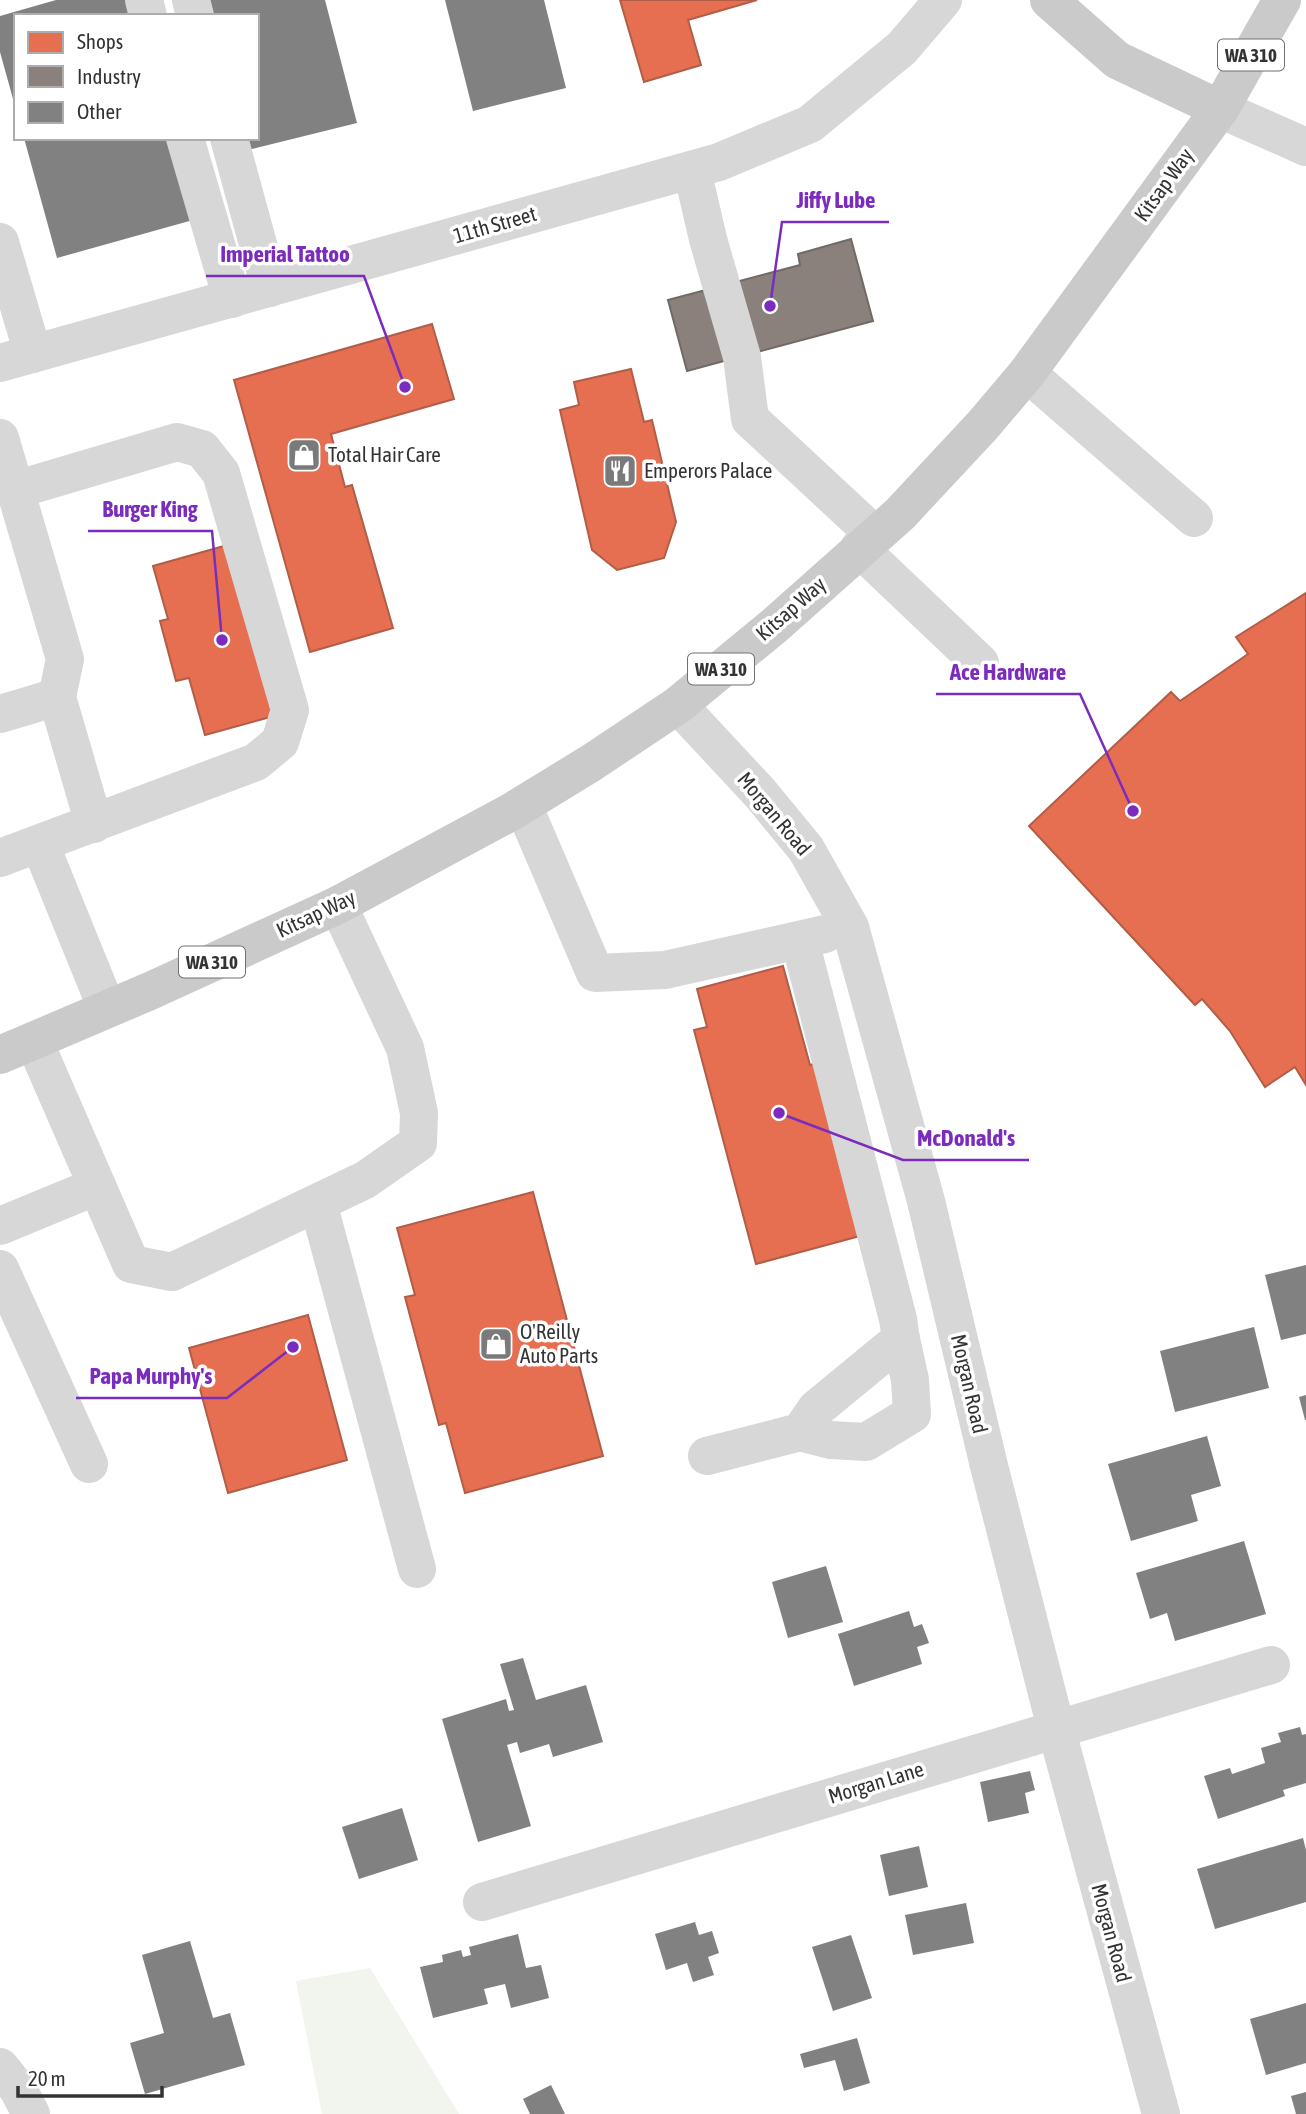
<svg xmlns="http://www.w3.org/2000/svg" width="1306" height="2114" font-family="'Asap Condensed',sans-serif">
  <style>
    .green { fill: #f1f5ed }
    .shops { fill: #e76f51; stroke: #b15d48; stroke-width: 2 }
    .industry { fill: #8a817c; stroke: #706a66; stroke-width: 2 }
    .building { fill: #818181 }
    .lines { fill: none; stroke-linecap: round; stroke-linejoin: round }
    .minor { stroke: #d7d7d7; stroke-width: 38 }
    .major { stroke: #cacaca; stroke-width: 38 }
    .labels { text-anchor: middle; stroke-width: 7; stroke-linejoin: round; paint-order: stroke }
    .shield { fill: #fff; stroke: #707070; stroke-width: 2 }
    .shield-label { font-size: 19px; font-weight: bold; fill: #333 }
    .street-label { font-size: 21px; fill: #333; stroke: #fff }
    .poi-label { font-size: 21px; fill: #333; stroke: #fff; text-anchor: start }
    .leader { fill: none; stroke: #7b2cbf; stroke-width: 2.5 }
    .callout-dot { fill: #7b2cbf; stroke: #fff; stroke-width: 2.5 }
    .callout-label { font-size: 23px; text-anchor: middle; font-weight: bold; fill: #7b2cbf; stroke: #fff; stroke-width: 7; stroke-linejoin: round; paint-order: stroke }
  </style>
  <rect width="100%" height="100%" fill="#fff"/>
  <path class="green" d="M370,1968L459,2114H322L296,1981Z"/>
  <g class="shops">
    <path d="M620,0H757L688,20L701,65L644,82Z"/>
    <path d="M432,324L454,399L331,434L345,487L352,485L393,628L310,652L234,380Z"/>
    <path d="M631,369L644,422L652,420L676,522L664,558L617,570L592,550L560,410L579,405L574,382Z"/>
    <path d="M231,544L285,713L205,735L189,678L176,681L160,621L168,619L153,566Z"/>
    <path d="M1306,593V1085L1295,1067L1265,1087L1230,1031L1202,999L1195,1005L1029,826L1171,692L1180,701L1248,654L1236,637Z"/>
    <path d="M783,966L810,1065L827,1060L860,1236L756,1264L694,1030L707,1027L697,989Z"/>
    <path d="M533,1192L603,1456L465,1493L446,1423L439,1425L405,1297L415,1295L397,1228Z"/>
    <path d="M308,1315L347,1460L228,1493L189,1348Z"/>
  </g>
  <path class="industry" d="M851,239L873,321L687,371L668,300L800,265L798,254Z"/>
  <g class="building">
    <path d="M56,0H131L136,16H16L15,106L0,52V16Z"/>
    <path d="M210,0H325L357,123L248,150L245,138H257V16H214Z"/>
    <path d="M445,0H544L566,88L473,111Z"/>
    <path d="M24,138H170L193,220L57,258Z"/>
    <path d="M1306,1265V1334L1281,1340L1265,1275Z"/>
    <path d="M1254,1327L1269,1388L1175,1412L1160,1351Z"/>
    <path d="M1306,1395V1420H1305L1299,1397Z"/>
    <path d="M1207,1436L1221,1486L1191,1495L1198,1521L1131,1541L1108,1464Z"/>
    <path d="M1244,1541L1266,1614L1175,1641L1167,1613L1150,1619L1136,1573Z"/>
    <path d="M826,1566L843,1622L788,1638L772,1582Z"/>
    <path d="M909,1611L914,1627L922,1624L929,1643L917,1647L922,1664L854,1686L838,1634Z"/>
    <path d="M523,1658L536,1700L586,1685L603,1742L553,1757L549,1744L520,1753L517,1742L507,1745L531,1826L478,1842L442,1719L506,1699L509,1711L514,1710L500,1664Z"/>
    <path d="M1300,1727L1302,1735L1306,1734V1783L1283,1790L1285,1796L1218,1819L1204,1776L1230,1768L1232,1774L1265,1763L1261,1748L1281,1742L1278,1733Z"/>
    <path d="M1030,1771L1035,1790L1025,1793L1029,1813L988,1822L980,1782Z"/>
    <path d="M402,1808L418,1860L359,1879L342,1827Z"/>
    <path d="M1303,1838L1306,1850V1902L1215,1929L1197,1869Z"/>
    <path d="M919,1846L928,1887L889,1896L880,1855Z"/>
    <path d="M966,1903L974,1943L913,1955L905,1915Z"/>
    <path d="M695,1922L699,1935L712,1931L719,1953L708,1957L714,1975L693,1982L687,1963L666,1970L655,1934Z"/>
    <path d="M518,1934L526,1968L541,1965L549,1998L511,2008L505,1984L484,1989L488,2004L433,2018L420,1967L443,1962L442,1955L461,1950L463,1957L471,1955L469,1947Z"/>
    <path d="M851,1935L872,1998L833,2011L812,1947Z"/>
    <path d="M190,1941L213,2018L230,2013L245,2065L145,2094L130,2043L164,2033L142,1955Z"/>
    <path d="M1306,2003V2063L1266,2075L1250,2019Z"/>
    <path d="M857,2038L870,2083L844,2091L835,2060L804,2068L800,2054Z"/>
    <path d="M551,2085L565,2114H530L523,2099Z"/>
    <path d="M1306,2092V2114H1296L1291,2096Z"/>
  </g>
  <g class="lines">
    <g class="minor">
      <path d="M144,0L148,16"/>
      <path d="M191,0L195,16"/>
      <path d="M1220,109L1306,147"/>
      <path d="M185,138L232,299"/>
      <path d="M229,138L270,288"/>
      <path d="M692,170L708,239L742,357L750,419L875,535"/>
      <path d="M0,242L33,354"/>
      <path d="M0,363L719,162L810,124L902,48L943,0"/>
      <path d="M1027,373L1194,518"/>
      <path d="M0,438L65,659L57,697L94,824"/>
      <path d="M859,548L980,663"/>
      <path d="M678,705L760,793L806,849L850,927L926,1201L989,1466L1056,1728L1161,2114"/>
      <path d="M0,714L57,697"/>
      <path d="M523,805L595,973L665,970L825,934"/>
      <path d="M40,844L107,1009"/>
      <path d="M0,858L256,762L280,742L290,710L221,473L202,449L177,442L15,490"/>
      <path d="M34,1041L131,1264L172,1272L365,1180L418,1143L419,1113L405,1048L338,905"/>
      <path d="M318,1203L417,1569"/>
      <path d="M0,1226L97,1186"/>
      <path d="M0,1269L89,1464"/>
      <path d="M800,1432L831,1440L866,1442L912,1414L910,1380L901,1339"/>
      <path d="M707,1456L800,1432L816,1409L901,1339L898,1319L800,941"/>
      <path d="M482,1902L1271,1665"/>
      <path d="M0,2067L18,2089L31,2114"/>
    </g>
    <g class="major">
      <path d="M1049,0L1117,60L1220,109"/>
      <path d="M0,1055L150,991L338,905L511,812L591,763L678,705L774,626L900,514L983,425L1027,373L1220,109L1282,0"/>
    </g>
  </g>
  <defs>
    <symbol id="shop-square" viewBox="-11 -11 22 22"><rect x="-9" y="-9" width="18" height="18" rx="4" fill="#7a7a7a" stroke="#fff"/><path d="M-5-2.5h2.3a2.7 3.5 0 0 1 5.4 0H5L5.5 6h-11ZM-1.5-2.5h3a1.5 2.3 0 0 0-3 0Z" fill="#fff"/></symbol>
    <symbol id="restaurant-square" viewBox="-11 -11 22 22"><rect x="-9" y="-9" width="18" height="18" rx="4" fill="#7a7a7a" stroke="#fff"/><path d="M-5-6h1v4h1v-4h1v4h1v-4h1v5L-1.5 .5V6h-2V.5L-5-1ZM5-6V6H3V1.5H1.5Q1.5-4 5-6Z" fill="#fff"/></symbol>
  </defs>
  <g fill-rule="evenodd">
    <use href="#shop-square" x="285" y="436" width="38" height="38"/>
    <use href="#restaurant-square" x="601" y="452" width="38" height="38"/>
    <use href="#shop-square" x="477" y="1325" width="38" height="38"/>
  </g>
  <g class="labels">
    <g class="shield">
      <rect x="1218" y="39.5" width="66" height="31" rx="5"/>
      <rect x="688" y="653.5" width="66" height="31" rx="5"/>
      <rect x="179" y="946.5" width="66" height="31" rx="5"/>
    </g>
    <g class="shield-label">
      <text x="1251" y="62">WA 310</text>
      <text x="721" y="676">WA 310</text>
      <text x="212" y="969">WA 310</text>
    </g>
    <g class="street-label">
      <text transform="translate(1164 185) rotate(-54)" y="7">Kitsap Way</text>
      <text transform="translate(495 225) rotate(-16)" y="7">11th Street</text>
      <text transform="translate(791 609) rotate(-41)" y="7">Kitsap Way</text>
      <text transform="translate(774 814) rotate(50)" y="7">Morgan Road</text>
      <text transform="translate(316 914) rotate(-25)" y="7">Kitsap Way</text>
      <text transform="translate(969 1384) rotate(77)" y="7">Morgan Road</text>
      <text transform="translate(876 1783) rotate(-17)" y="7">Morgan Lane</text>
      <text transform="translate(1111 1933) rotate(75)" y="7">Morgan Road</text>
    </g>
    <g class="poi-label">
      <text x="328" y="462">Total Hair Care</text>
      <text x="644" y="478">Emperors Palace</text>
      <text x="520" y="1339">O'Reilly<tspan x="520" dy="24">Auto Parts</tspan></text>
    </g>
  </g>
  <path class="leader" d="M770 306L782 222H889M405 387L364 276H206M222 640L212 531H88M1133 811L1080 694H936M779 1113L903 1160H1029M293 1347L227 1398H76"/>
  <g class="callout-dot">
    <circle cx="770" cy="306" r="7"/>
    <circle cx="405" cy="387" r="7"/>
    <circle cx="222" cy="640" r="7"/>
    <circle cx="1133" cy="811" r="7"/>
    <circle cx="779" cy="1113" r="7"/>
    <circle cx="293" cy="1347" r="7"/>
  </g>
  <g class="callout-label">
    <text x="836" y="208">Jiffy Lube</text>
    <text x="285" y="262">Imperial Tattoo</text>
    <text x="150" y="517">Burger King</text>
    <text x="1008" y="680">Ace Hardware</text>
    <text x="966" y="1146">McDonald's</text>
    <text x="151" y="1384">Papa Murphy's</text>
  </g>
  <rect x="14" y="14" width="245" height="126" fill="#ffffff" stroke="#adadad" stroke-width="2"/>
  <rect x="28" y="32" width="35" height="21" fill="#e76f51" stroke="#adadad" stroke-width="2"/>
  <text x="77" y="49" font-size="21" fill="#333333">Shops</text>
  <rect x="28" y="66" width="35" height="21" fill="#8a817c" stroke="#adadad" stroke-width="2"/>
  <text x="77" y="84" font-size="21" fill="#333333">Industry</text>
  <rect x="28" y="102" width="35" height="21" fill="#818181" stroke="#adadad" stroke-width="2"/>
  <text x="77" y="119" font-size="21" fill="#333333">Other</text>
  <path d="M18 2086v10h144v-10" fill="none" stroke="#333333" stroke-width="3.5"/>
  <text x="28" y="2086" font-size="21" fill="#333333" stroke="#ffffff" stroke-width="5" paint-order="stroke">20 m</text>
</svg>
